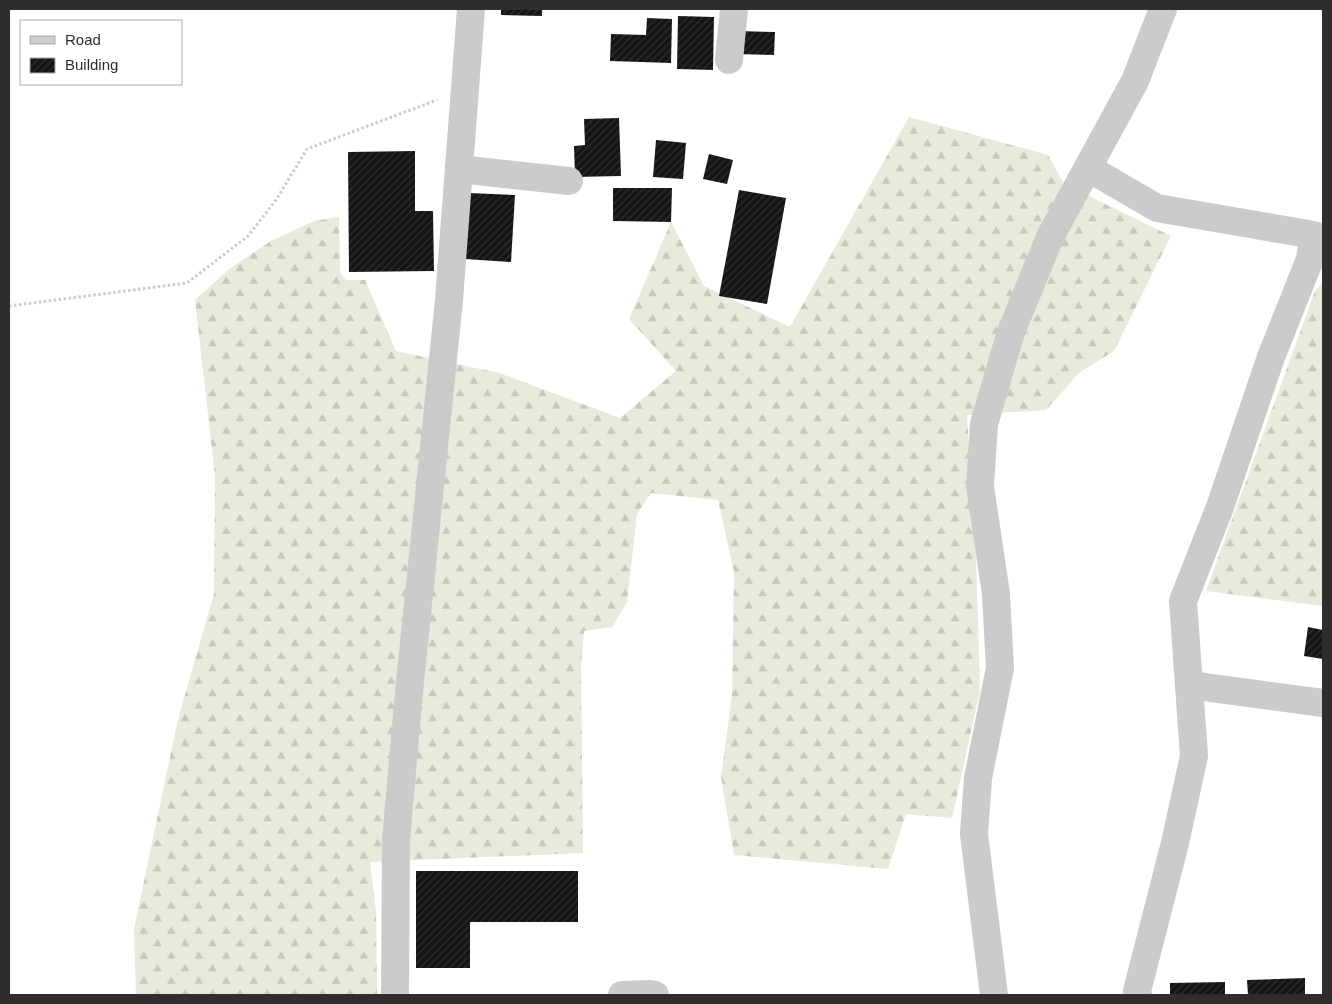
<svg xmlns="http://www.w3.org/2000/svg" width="1332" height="1004" font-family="Arial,sans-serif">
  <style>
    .forest { fill: url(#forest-firs) }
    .building { fill: url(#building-hatch) }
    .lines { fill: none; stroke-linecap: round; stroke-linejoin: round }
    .path { stroke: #cbcbcb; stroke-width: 3; stroke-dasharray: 2.5 2.5; stroke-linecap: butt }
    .minor { stroke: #cbcbcb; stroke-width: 28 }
  </style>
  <defs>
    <pattern id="forest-firs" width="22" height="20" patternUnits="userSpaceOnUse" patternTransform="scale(1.25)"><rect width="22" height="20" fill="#e6ebdc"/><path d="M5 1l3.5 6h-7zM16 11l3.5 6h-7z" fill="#c6cabd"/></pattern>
    <pattern id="building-hatch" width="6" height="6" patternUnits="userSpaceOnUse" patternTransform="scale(1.25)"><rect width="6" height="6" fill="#151515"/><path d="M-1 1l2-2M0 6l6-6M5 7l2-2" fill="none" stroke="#2f2f2f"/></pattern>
  </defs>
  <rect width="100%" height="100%" fill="#fff"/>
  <g class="forest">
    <path d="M909,117L1048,155L1064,184L1171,236L1114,351L1080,372L1046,410L967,415L976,556L980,691L952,818L906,814L888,869L734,855L721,777L732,696L734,572L718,500L651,493L637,514L627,602L612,627L584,631L581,667L583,853L370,862L376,912L377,995H136L134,929L178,719L214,594L215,476L195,300L229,269L271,241L314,221L339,217L340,273L346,280H365L396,351L499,373L620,418L676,371L629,319L671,222L704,286L790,327Z"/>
    <path d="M1323,282V606L1206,591L1315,291Z"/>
  </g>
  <g class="building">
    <path d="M501,9H542V16L501,15Z"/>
    <path d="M678,16L714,17L713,70L677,69Z"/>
    <path d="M647,18L672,19L671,63L610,61L611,34L646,35Z"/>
    <path d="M737,31L775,32L774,55L736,54Z"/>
    <path d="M619,118L621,176L575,177L574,146L585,145L584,119Z"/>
    <path d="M656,140L686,143L683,179L653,177Z"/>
    <path d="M415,151V211H433L434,271L349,272L348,152Z"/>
    <path d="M709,154L733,160L727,184L703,179Z"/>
    <path d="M613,188H672L671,222L613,221Z"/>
    <path d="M739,190L786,198L767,304L719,296Z"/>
    <path d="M469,193L515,195L511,262L465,259Z"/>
    <path d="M1308,627L1323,630V659L1304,656Z"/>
    <path d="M416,871H578V922H470V968H416Z"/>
    <path d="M1305,978V995H1248L1247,980Z"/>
    <path d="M1225,982V995H1170V983Z"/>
  </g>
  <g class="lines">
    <path class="path" d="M9,306L187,283L248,236L276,200L307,149L437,100"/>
    <g class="minor">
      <path d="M729,60L734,9"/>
      <path d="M1088,168L1157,208L1314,235L1310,259L1271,357L1220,507L1183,601L1194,756L1175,843L1137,991L1138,995"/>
      <path d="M459,169L569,181"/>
      <path d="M1189,685L1323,703"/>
      <path d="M395,995L396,840L409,692L449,300L471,9"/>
      <path d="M622,995L651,994L655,995"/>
      <path d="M994,995L974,834L978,778L1000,668L996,594L980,486L984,424L1011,332L1050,237L1135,81L1163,9"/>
    </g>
  </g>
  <rect width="1332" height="1004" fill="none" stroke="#2e2e2e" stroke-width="20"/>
  <rect x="20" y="20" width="162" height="65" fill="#ffffff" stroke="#ababab"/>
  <rect x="30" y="36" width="25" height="8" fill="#cbcbcb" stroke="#ababab"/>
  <text x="65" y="45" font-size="15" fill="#2e2e2e">Road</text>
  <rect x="30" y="58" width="25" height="15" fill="url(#building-hatch)" stroke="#ababab"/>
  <text x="65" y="70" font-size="15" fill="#2e2e2e">Building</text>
</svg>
